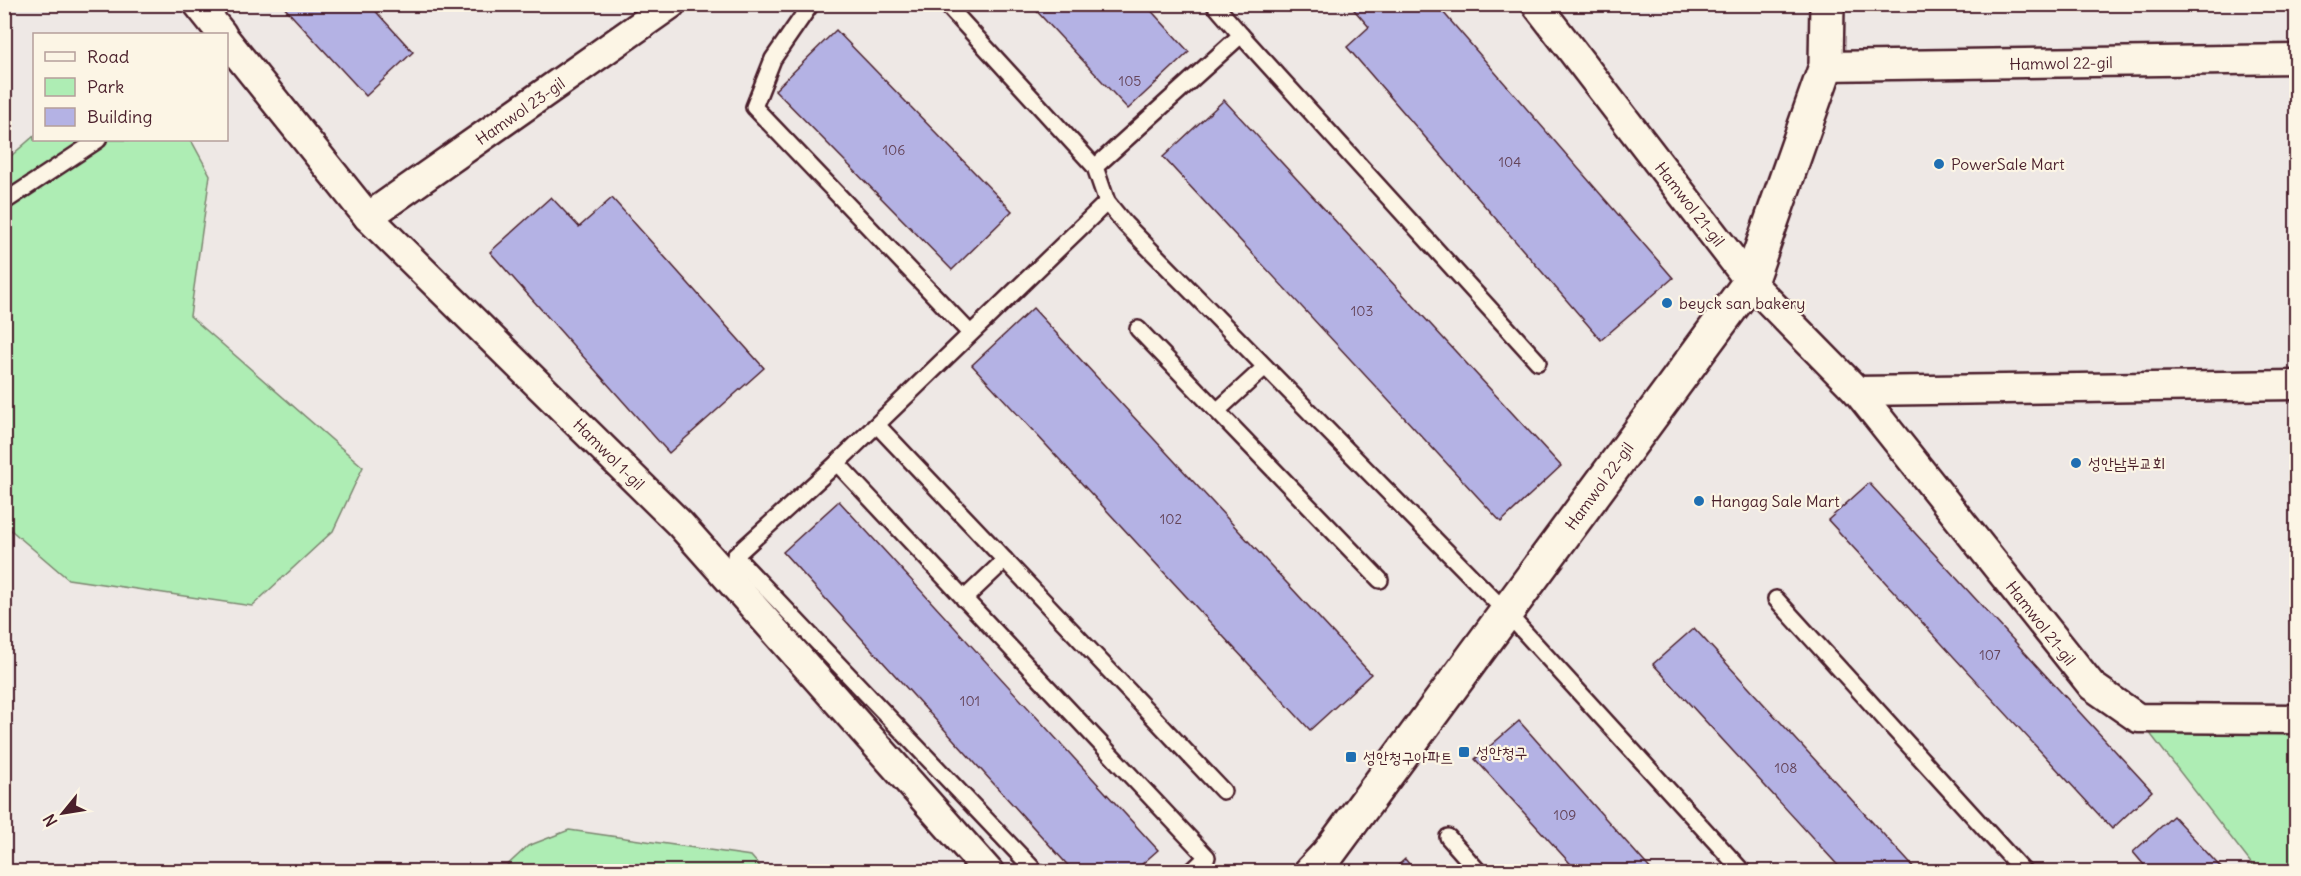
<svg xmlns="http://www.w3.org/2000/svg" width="2301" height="876" font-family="Delius,'Poor Story',sans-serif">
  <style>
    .green { fill: #aeedb4; stroke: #7c8670; stroke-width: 1.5 }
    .building { fill: #b4b2e4; stroke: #4a1f2b; stroke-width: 1.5 }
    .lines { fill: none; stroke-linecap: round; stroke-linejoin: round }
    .lane-casing { stroke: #4a1f2b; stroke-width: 20 }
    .street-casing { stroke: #4a1f2b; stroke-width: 33 }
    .secondary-casing { stroke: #4a1f2b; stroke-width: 38 }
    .lane { stroke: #fcf5e5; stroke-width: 15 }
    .street { stroke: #fcf5e5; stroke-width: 28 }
    .secondary { stroke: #fcf5e5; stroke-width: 33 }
    .poi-dot { fill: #1f6fb2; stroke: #fcf5e5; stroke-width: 2 }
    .labels { text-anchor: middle; stroke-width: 4.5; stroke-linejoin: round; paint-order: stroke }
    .number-label { font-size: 14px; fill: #644459 }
    .street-label { font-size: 16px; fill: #4a1f2b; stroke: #fcf5e5 }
    .poi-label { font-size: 16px; fill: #4a1f2b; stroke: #fcf5e5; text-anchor: start }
  </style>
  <rect width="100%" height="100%" fill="#eee8e5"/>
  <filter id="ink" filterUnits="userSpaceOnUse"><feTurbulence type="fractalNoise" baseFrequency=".0167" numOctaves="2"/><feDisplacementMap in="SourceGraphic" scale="12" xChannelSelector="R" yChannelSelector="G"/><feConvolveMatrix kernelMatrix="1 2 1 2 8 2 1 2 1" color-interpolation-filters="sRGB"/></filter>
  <g filter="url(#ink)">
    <g class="green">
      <path d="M34,136V140H191L210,175L190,316L363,467L333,531L252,606L68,579L5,525L4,162Z"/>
      <path d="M2138,718L2296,719V871H2257Z"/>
      <path d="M569,830L751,856L764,871H501L528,846Z"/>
    </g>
    <g class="building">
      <path d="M281,4H369L413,52L366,96Z"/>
      <path d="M1030,4H1145L1189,52L1128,109Z"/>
      <path d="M1349,4H1436L1673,278L1601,340L1347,47L1369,27Z"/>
      <path d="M836,30L1012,211L952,270L775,90Z"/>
      <path d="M1224,100L1561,466L1501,522L1163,157Z"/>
      <path d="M551,197L579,227L612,198L764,368L669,453L490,252Z"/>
      <path d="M1033,308L1371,674L1310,730L972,365Z"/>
      <path d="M1869,483L2152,791L2112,829L1828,520Z"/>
      <path d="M839,501L1158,850L1133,872H1074L783,552Z"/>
      <path d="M1694,628L1918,872H1844L1653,664Z"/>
      <path d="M1519,721L1653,872H1578L1475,759Z"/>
      <path d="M2173,816L2225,872H2150L2133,852Z"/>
      <path d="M1405,859L1416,872H1391Z"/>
    </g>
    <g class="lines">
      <defs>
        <g id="lane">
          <path d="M811,4L773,59L754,107L970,333"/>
          <path d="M946,4L1095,167L1107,202L1125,224L1506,612L1743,872"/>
          <path d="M1241,35L1538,362"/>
          <path d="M1095,167L1241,35L1214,4"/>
          <path d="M4,202L98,140"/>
          <path d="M1138,329L1217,411"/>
          <path d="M1265,367L1217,411L1380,580"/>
          <path d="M877,425L1005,560"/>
          <path d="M837,463L1207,857L1191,872"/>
          <path d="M964,599L1005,560L1223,791"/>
          <path d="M1776,599L2024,872"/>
          <path d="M1448,837L1479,872"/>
          <path d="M1036,872L735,556L837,463L1107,202"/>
        </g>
        <g id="street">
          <path d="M198,4L222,34"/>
          <path d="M1536,4L1750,282L1857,391L2092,686L2138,718L2296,719"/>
          <path d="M226,40L368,217L680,524L989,872"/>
          <path d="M1826,66L2296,59"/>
          <path d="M368,217L671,4"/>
          <path d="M1857,391L2296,385"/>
        </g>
        <path id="secondary" d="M1311,872L1328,854L1750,282L1826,66L1827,4"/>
      </defs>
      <use href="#lane" class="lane-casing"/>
      <use href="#street" class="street-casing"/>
      <use href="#secondary" class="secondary-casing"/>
      <use href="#lane" class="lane"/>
      <use href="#street" class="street"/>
      <use href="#secondary" class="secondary"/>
    </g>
  </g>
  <g class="poi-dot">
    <circle cx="1939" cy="164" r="6"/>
    <circle cx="1667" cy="303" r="6"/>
    <circle cx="2076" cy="463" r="6"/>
    <circle cx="1699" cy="501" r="6"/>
    <rect x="1458" y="746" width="12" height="12" rx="3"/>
    <rect x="1345" y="751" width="12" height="12" rx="3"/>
  </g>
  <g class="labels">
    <g class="number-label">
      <text x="1130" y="86">105</text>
      <text x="894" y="155">106</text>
      <text x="1510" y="167">104</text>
      <text x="1362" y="316">103</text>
      <text x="1171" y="524">102</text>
      <text x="1990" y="660">107</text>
      <text x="970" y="706">101</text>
      <text x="1786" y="773">108</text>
      <text x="1565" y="820">109</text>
    </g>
    <g class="street-label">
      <text transform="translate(2061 63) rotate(-1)" y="6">Hamwol 22-gil</text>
      <text transform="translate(520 111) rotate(-35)" y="6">Hamwol 23-gil</text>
      <text transform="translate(1690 204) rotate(52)" y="6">Hamwol 21-gil</text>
      <text transform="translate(609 454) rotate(45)" y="6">Hamwol 1-gil</text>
      <text transform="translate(1599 486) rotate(-54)" y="6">Hamwol 22-gil</text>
      <text transform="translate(2041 623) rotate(52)" y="6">Hamwol 21-gil</text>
    </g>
    <g class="poi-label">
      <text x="1951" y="170">PowerSale Mart</text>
      <text x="1679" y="309">beyck san bakery</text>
      <text x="2088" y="469">성안남부교회</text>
      <text x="1711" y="507">Hangag Sale Mart</text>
      <text x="1476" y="758">성안청구</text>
      <text x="1363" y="763">성안청구아파트</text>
    </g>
  </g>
  <rect width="2301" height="876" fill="none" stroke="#fcf5e5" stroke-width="24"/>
  <rect x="12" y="12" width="2277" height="852" fill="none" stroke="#4a1f2b" stroke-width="2" filter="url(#ink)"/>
  <rect x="33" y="33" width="195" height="108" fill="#fcf5e5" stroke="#b59f9b" stroke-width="1.5"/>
  <rect x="45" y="52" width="30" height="9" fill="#fcf5e5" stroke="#b59f9b" stroke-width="1.5"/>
  <text x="87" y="63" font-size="18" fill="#4a1f2b">Road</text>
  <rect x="45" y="78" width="30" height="18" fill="#aeedb4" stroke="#b59f9b" stroke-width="1.5"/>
  <text x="87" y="93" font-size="18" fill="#4a1f2b">Park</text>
  <rect x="45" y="108" width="30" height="18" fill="#b4b2e4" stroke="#b59f9b" stroke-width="1.5"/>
  <text x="87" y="123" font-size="18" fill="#4a1f2b">Building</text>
  <g transform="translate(63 813) rotate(240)" stroke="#fcf5e5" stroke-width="4.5" paint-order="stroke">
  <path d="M0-4.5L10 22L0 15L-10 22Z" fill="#4a1f2b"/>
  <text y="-9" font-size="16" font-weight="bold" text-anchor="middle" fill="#4a1f2b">N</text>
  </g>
</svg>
